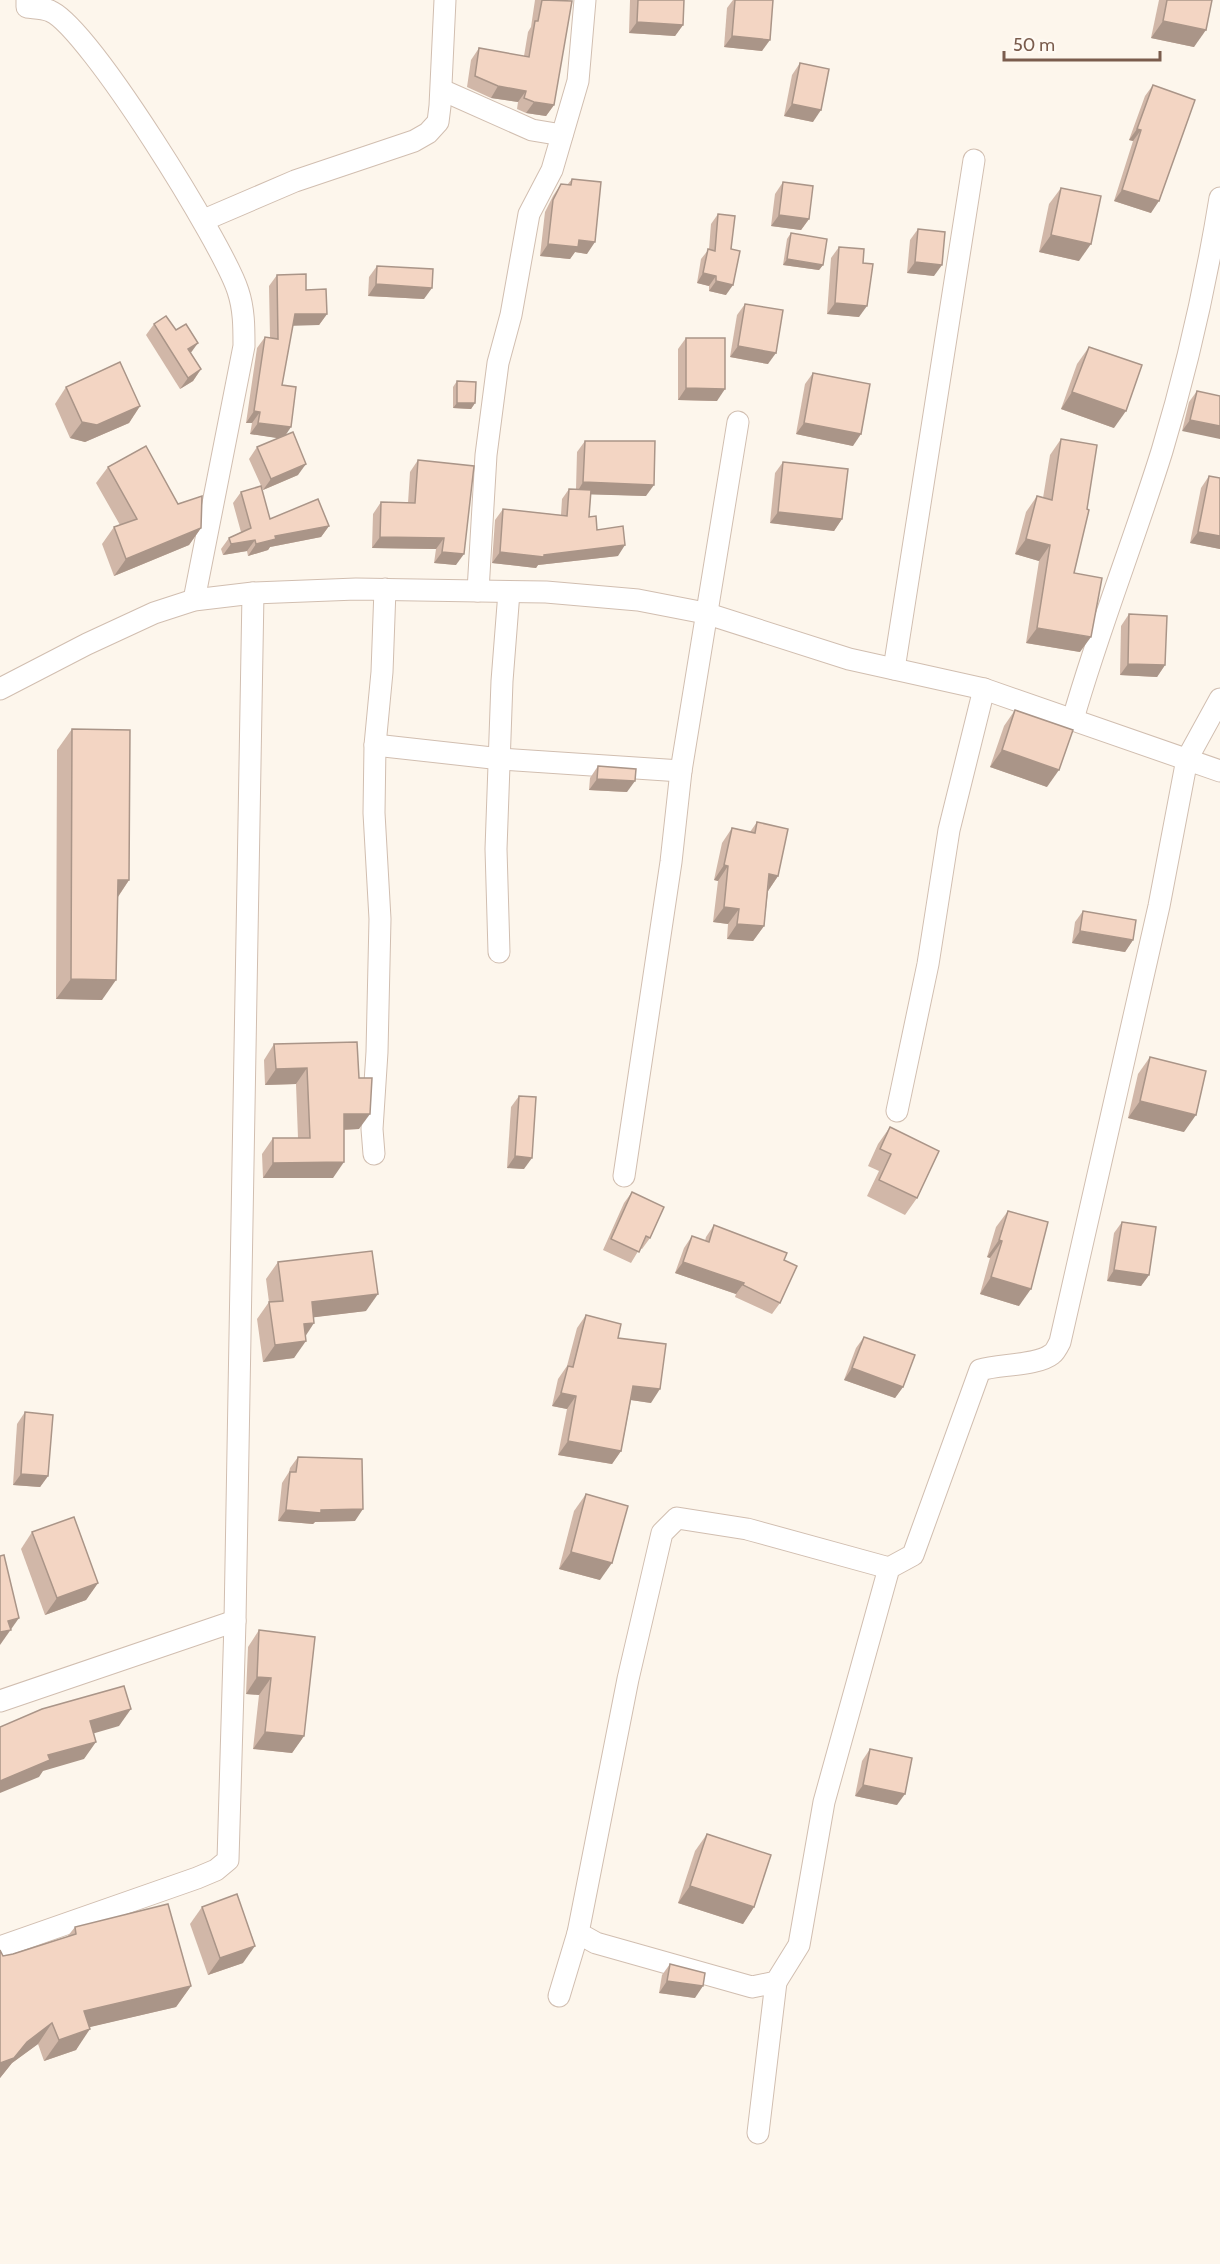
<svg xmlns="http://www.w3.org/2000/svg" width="1220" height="2264" font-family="Cabin,sans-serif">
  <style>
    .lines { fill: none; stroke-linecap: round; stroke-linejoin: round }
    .minor-casing { stroke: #d1beb0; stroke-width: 23 }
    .minor { stroke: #fff; stroke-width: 21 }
    .wall { fill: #d1b7a8 }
    .shaded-wall { fill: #aa9588 }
    .building { fill: #f3d5c3; stroke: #aa9588; stroke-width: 1.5 }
  </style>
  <rect width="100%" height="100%" fill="#fdf6ec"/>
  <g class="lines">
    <defs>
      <g id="minor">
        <path d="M27,0V7C34,8 44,8 50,11C88,26 224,246 238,291C244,309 244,327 244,346L194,600"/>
        <path d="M442,90L532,130L562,135"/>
        <path d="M204,220L295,181L414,141L428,133L438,122L440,106L445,0"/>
        <path d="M478,591L486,455L498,363L511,315L529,214L552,170L578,81L585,0"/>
        <path d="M894,669L974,160"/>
        <path d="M0,689L87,644L154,613L194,600L253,593L356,589L546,592L638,600L705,613L849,659L984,689L1220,771"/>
        <path d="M1073,719C1099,628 1134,541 1162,451C1187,368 1206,284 1220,198"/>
        <path d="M375,745L501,759L681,771"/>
        <path d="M499,952L496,849L502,681L509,592"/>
        <path d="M897,1111L928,964L949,830L984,689"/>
        <path d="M374,1154L372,1129L377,1052L380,919L374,813L375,745L382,672L385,589"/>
        <path d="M624,1176L671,862L681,771L738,422"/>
        <path d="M889,1568L824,1802L799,1945L776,1982L752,1987L596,1943L578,1933L628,1679L662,1533L677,1518L747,1529L889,1568L913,1555L980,1370C999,1364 1037,1366 1052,1354C1055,1352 1058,1346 1060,1342L1159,906L1187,759L1220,699"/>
        <path d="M0,1701L235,1621"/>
        <path d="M0,1947L197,1878L216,1870L228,1860L235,1621L253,593"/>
        <path d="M559,1996L578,1933"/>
        <path d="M758,2133L776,1982"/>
      </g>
    </defs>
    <use href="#minor" class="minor-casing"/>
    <use href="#minor" class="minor"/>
  </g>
  <g class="wall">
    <path d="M535,0H568L554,105L546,116L526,113L517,109L518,102L491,98L467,87L471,60L479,48L524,56L528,32L531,27Z"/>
    <path d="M630,0H684L683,25L675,36L629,33Z"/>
    <path d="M733,0H773L762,51L724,47L727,8Z"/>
    <path d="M1159,0H1212L1194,47L1151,38Z"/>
    <path d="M800,63L813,122L784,116L792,75Z"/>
    <path d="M1153,85L1151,213L1114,201L1133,141L1129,140L1145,96Z"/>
    <path d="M572,179L587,254L575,252L570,259L540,256L545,212L553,196L561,184L567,185Z"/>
    <path d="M783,182L809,219L801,230L771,226L775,194Z"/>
    <path d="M1061,188L1079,261L1039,252L1049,204Z"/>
    <path d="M718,214L726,295L709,291V286L697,283L701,259L709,249L711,224Z"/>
    <path d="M918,229L934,276L907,273L910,240Z"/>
    <path d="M791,233L823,265L819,270L783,265L787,239Z"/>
    <path d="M839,247L863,263L859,317L827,314L831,258Z"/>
    <path d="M377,266L424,299L368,296L369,277Z"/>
    <path d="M277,275L306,290L327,314L319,325H293L282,385L285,435L298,475L263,490L249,459L257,447L279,438L250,434L252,423H246L257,348L265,337L270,338L269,286Z"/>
    <path d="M745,304L768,364L730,357L737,315Z"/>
    <path d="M154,324L191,353L201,369L193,381L180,389L146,335Z"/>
    <path d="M686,338L717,401L678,400V349Z"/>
    <path d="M1089,347L1114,428L1061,409L1077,364Z"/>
    <path d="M813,373L853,446L796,434L805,384Z"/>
    <path d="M457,381L475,403L471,409L453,408V387Z"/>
    <path d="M66,387L140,406L129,423L85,442L70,438L55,404Z"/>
    <path d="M1197,391L1220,396L1182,431L1189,402Z"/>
    <path d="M1061,439L1074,573L1080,652L1026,643L1039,561L1015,554L1026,512L1037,496L1043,498L1050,455Z"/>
    <path d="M585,441L646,496L591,494L589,517L597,530L618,556L538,565L536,568L492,563L495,520L503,509L561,515L562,499L569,489H576L577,452Z"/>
    <path d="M418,460L456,565L434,563L436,549L372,548L373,514L381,502L408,503L410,472Z"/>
    <path d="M783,462L842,519L834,531L770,523L775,473Z"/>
    <path d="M108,467L201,528L189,545L114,576L102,544L114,527L120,525L96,483Z"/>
    <path d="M1209,476L1220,478V549L1190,543L1201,488Z"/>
    <path d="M241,492L270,519L329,526L321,537L270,547L268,550L248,556L247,551L223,555L221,549L229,538L241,532L233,503Z"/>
    <path d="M1129,614L1165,665L1157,677L1120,675L1121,626Z"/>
    <path d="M1015,710L1047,787L990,767L1004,726Z"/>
    <path d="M72,729L129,880L118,897L102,1000L56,999L57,750Z"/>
    <path d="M598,766L627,792L589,790L590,778Z"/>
    <path d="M757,822L778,876L768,891L764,926L753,941L727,939L728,924L713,922L718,881L714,880L722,843L732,828L750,832Z"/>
    <path d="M1083,911L1133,940L1125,952L1072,943L1075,922Z"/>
    <path d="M357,1042L359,1129L344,1130L333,1178H263L262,1154L273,1138H298L296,1084L265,1085L264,1060L274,1044Z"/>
    <path d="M1150,1057L1184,1132L1128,1118L1138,1074Z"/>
    <path d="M519,1096L524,1169L507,1168L511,1107Z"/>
    <path d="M890,1127L917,1198L905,1215L867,1196L879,1171L868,1166L878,1144Z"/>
    <path d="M632,1192L650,1238L642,1249L640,1248L631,1263L603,1250L624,1203Z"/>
    <path d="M1008,1211L1019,1306L980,1294L990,1258L987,1257L996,1227Z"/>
    <path d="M1122,1222L1149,1275L1141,1286L1107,1281L1114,1233Z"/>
    <path d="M714,1225L784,1260L780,1303L772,1314L735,1297L736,1294L675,1273L684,1248L692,1236L705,1241L706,1237Z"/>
    <path d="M278,1262L366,1311L314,1317L294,1358L263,1362L257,1319L269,1302L266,1279Z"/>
    <path d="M586,1315L618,1338L651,1403L631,1400L621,1451L612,1464L558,1455L567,1409L552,1406L558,1379L567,1366L577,1328Z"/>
    <path d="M864,1337L903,1387L895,1398L844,1380L856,1348Z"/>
    <path d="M25,1412L48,1476L40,1487L13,1485L17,1424Z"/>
    <path d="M298,1457L355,1521L315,1522L313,1524L278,1521L282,1483L289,1472L290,1468Z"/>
    <path d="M586,1494L600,1580L559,1569L574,1511Z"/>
    <path d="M32,1532L98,1583L86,1600L45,1615L21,1549Z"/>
    <path d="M259,1630L304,1736L292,1753L253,1749L259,1695L246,1694L248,1647Z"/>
    <path d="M870,1749L897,1805L855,1796L862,1761Z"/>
    <path d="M707,1834L754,1907L743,1924L678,1903L695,1851Z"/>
    <path d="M202,1907L243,1963L208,1975L190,1924Z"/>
    <path d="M75,1927L191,1986L176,2007L89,2027L76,2050L44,2061L38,2044L12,2063L0,2078V1950L3,1956L13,1954L67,1937Z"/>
    <path d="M670,1964L695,1998L659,1993L662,1975Z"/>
  </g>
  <g class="shaded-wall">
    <path d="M1163,21L1206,30L1194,47L1151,38Z"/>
    <path d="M637,22L683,25L675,36L629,33Z"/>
    <path d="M732,36L770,40L762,51L724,47Z"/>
    <path d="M498,86L526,91L518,102L491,98Z"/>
    <path d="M534,102L554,105L546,116L526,113Z"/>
    <path d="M792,104L821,110L813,122L784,116Z"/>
    <path d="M1137,129L1141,130L1133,141L1129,140Z"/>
    <path d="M1122,190L1159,201L1151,213L1114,201Z"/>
    <path d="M779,215L809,219L801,230L771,226Z"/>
    <path d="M1051,235L1091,244L1079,261L1039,252Z"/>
    <path d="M579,240L595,242L587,254L575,252L570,259L540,256L548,244Z"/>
    <path d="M787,259L823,265L819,270L783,265Z"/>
    <path d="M915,262L942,265L934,276L907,273Z"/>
    <path d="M703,273L716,276L709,286L697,283Z"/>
    <path d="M716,281L733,285L726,295L709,291Z"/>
    <path d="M376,284L432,288L424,299L368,296Z"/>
    <path d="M835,303L867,306L859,317L827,314Z"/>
    <path d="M295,314H327L319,325L287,326Z"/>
    <path d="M198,343L190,354L188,349Z"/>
    <path d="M738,346L776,353L768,364L730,357Z"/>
    <path d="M201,369L193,381L180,389L188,378Z"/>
    <path d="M686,388L725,389L717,401L678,400Z"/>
    <path d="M1072,392L1126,411L1114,428L1061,409Z"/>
    <path d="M457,403H475L471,409L453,408Z"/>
    <path d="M140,406L129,423L85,442L70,438L82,422Z"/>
    <path d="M254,411L260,412L252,423H246Z"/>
    <path d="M1190,420L1220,426V439L1182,431Z"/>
    <path d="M258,423L291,427L283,439L250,434Z"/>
    <path d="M804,423L861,434L853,446L796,434Z"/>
    <path d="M306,464L298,475L263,490L271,479Z"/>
    <path d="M583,482L654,485L646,496L576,494Z"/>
    <path d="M778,512L842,519L834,531L770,523Z"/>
    <path d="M329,526L321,537L270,547L268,550L248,556L256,544L275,536Z"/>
    <path d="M201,528L189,545L114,576L126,559Z"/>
    <path d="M1198,532L1220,536V549L1190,543Z"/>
    <path d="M380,537L444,538L436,549L372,548Z"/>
    <path d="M1026,539L1050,545L1039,561L1015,554Z"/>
    <path d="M255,540L247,551L223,555L231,544Z"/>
    <path d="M625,545L618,556L538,565L536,568L492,563L500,552L544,555Z"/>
    <path d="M442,552L464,554L456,565L434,563Z"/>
    <path d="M1037,628L1091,637L1080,652L1026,643Z"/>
    <path d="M1128,664L1165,665L1157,677L1120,675Z"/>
    <path d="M1002,750L1059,770L1047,787L990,767Z"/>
    <path d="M597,779L635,781L627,792L589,790Z"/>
    <path d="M724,865L728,866L718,881L714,880Z"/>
    <path d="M769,874L778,876L768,891Z"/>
    <path d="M118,880H129L115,901Z"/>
    <path d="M724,907L739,909L728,924L713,922Z"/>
    <path d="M737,924L764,926L753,941L727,939Z"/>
    <path d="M1080,931L1133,940L1125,952L1072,943Z"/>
    <path d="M71,979L116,980L102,1000L56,999Z"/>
    <path d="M307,1068L296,1084L265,1085L276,1069Z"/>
    <path d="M1140,1101L1196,1115L1184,1132L1128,1118Z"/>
    <path d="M344,1114H370L359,1129L333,1130Z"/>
    <path d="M515,1156L532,1158L524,1169L507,1168Z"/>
    <path d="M344,1162L333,1178H263L273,1163Z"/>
    <path d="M999,1240L1002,1241L990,1258L987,1257Z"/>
    <path d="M683,1262L744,1283L736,1294L675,1273Z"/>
    <path d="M1114,1270L1149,1275L1141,1286L1107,1281Z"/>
    <path d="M991,1277L1031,1289L1019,1306L980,1294Z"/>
    <path d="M378,1294L366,1311L300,1319L312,1302Z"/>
    <path d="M314,1323L303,1340L304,1324Z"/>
    <path d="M306,1341L294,1358L263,1362L275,1345Z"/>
    <path d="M852,1368L903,1387L895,1398L844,1380Z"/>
    <path d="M633,1386L660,1389L651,1403L624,1399Z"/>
    <path d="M561,1393L576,1396L567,1409L552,1406Z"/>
    <path d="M568,1441L621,1451L612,1464L558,1455Z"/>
    <path d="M21,1474L48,1476L40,1487L13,1485Z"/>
    <path d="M363,1509L355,1521L315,1522L313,1524L278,1521L286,1510Z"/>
    <path d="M571,1552L612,1563L600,1580L559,1569Z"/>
    <path d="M98,1583L86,1600L45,1615L57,1598Z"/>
    <path d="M19,1618L0,1645V1632L8,1621Z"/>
    <path d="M257,1677L271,1678L259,1695L246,1694Z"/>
    <path d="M131,1709L119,1726L78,1738L90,1721Z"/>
    <path d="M265,1732L304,1736L292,1753L253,1749Z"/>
    <path d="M96,1742L84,1759L43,1771L39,1777L0,1793V1781L48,1755Z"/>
    <path d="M863,1785L905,1794L897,1805L855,1796Z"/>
    <path d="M690,1886L754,1907L743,1924L678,1903Z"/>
    <path d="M255,1946L243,1963L208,1975L220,1958Z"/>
    <path d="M667,1981L703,1986L695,1998L659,1993Z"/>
    <path d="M191,1986L176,2007L69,2032L84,2011Z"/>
    <path d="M52,2023L38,2044L12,2063L0,2078V2063L27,2042Z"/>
    <path d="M90,2029L76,2050L44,2061L59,2040Z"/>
  </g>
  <g class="building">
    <path d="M542,0L572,1L554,105L534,102L524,98L526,91L498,86L475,76L479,48L529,57L535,21H538Z"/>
    <path d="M638,0H684L683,25L637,22Z"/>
    <path d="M735,0H773L770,40L732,36Z"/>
    <path d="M1167,0H1212L1206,30L1163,21Z"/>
    <path d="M800,63L829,69L821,110L792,104Z"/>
    <path d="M1153,85L1195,100L1159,201L1122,190L1141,130L1137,129Z"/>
    <path d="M572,179L601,182L595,242L579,240L578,247L548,244L553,200L561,184L571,185Z"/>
    <path d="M783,182L813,186L809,219L779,215Z"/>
    <path d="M1061,188L1101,196L1091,244L1051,235Z"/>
    <path d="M718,214L735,216L731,249L740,251L733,285L716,281V276L703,273L708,249L715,251Z"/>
    <path d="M918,229L945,232L942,265L915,262Z"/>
    <path d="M791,233L827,239L823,265L787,259Z"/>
    <path d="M839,247L864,249L863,263L873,264L867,306L835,303Z"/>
    <path d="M377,266L433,269L432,288L376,284Z"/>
    <path d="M306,274V290L326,289L327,314H295L282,385L296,387L291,427L258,423L260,412L254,411L265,337L278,339L277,275Z"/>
    <path d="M745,304L783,310L776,353L738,346Z"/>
    <path d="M166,316L176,330L186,324L198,343L188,349L201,369L188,378L154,324Z"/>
    <path d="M686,338H725V389L686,388Z"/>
    <path d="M1089,347L1142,365L1126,411L1072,392Z"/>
    <path d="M120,362L140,406L97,425L82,422L66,387Z"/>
    <path d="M813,373L870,384L861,434L804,423Z"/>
    <path d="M457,381L476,382L475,403H457Z"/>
    <path d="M1197,391L1220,396V426L1190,420Z"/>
    <path d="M293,432L306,464L271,479L257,447Z"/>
    <path d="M1061,439L1097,445L1087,509L1089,510L1074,573L1102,578L1091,637L1037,628L1050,545L1026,539L1037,496L1052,500Z"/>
    <path d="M585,441H655L654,485L583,482Z"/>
    <path d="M146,446L178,504L202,496L201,528L126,559L114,527L137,519L108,467Z"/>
    <path d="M418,460L474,466L464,554L442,552L444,538L380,537L381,502L415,503Z"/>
    <path d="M783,462L848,469L842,519L778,512Z"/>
    <path d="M1209,476L1220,478V536L1198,532Z"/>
    <path d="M261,486L270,519L318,499L329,526L275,536L276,539L256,544L255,540L231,544L229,538L251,528L241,492Z"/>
    <path d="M569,489L591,490L589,517L596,516L597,530L623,526L625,545L544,555V557L500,552L503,509L567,516Z"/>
    <path d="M1129,614L1167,616L1165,665L1128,664Z"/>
    <path d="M1015,710L1073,730L1059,770L1002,750Z"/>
    <path d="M72,729L130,730L129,880H118L116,980L71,979Z"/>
    <path d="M598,766L636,769L635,781L597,779Z"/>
    <path d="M757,822L788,829L778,876L769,874L764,926L737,924L739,909L724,907L728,866L724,865L732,828L755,833Z"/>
    <path d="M1083,911L1136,920L1133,940L1080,931Z"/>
    <path d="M357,1042L359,1078H372L370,1114H344V1162L273,1163V1138H310L307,1068L276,1069L274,1044Z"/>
    <path d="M1150,1057L1206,1071L1196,1115L1140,1101Z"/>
    <path d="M519,1096L536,1097L532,1158L515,1156Z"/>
    <path d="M890,1127L939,1151L917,1198L879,1180L891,1154L880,1149Z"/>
    <path d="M632,1192L664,1207L650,1238L646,1236L639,1252L611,1239Z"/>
    <path d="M1008,1211L1048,1222L1031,1289L991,1277L1002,1241L999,1240Z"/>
    <path d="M1122,1222L1156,1227L1149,1275L1114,1270Z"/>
    <path d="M714,1225L787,1253L784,1260L797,1266L780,1303L743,1285L744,1283L683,1262L692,1236L709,1242Z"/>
    <path d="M372,1251L378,1294L312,1302L314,1323L304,1324L306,1341L275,1345L269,1302L283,1301L278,1262Z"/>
    <path d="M586,1315L621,1324L618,1338L666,1344L660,1389L633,1386L621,1451L568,1441L576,1396L561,1393L568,1366L573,1367Z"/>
    <path d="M864,1337L915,1355L903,1387L852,1368Z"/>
    <path d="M25,1412L53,1415L48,1476L21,1474Z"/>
    <path d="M298,1457L362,1459L363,1509L321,1510V1513L286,1510L290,1472H296Z"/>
    <path d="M586,1494L628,1506L612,1563L571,1552Z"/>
    <path d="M74,1517L98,1583L57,1598L32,1532Z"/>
    <path d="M4,1555L19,1618L8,1621L11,1630L0,1632V1556Z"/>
    <path d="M259,1630L315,1637L304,1736L265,1732L271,1678L257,1677Z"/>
    <path d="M124,1686L131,1709L90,1721L96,1742L48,1755L50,1760L0,1781V1727L42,1709Z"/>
    <path d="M870,1749L912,1758L905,1794L863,1785Z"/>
    <path d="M707,1834L771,1855L754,1907L690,1886Z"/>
    <path d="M237,1894L255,1946L220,1958L202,1907Z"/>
    <path d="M168,1904L191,1986L84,2011L90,2029L59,2040L52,2023L27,2042L14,2058L0,2063V1950L3,1956L13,1954L76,1934L75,1927Z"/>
    <path d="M670,1964L705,1973L703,1986L667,1981Z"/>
  </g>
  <path d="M1004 51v9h156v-9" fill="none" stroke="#7a5c4d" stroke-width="3"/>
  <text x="1013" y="51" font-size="18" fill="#7a5c4d" stroke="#fffaf3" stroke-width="4.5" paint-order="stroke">50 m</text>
</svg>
